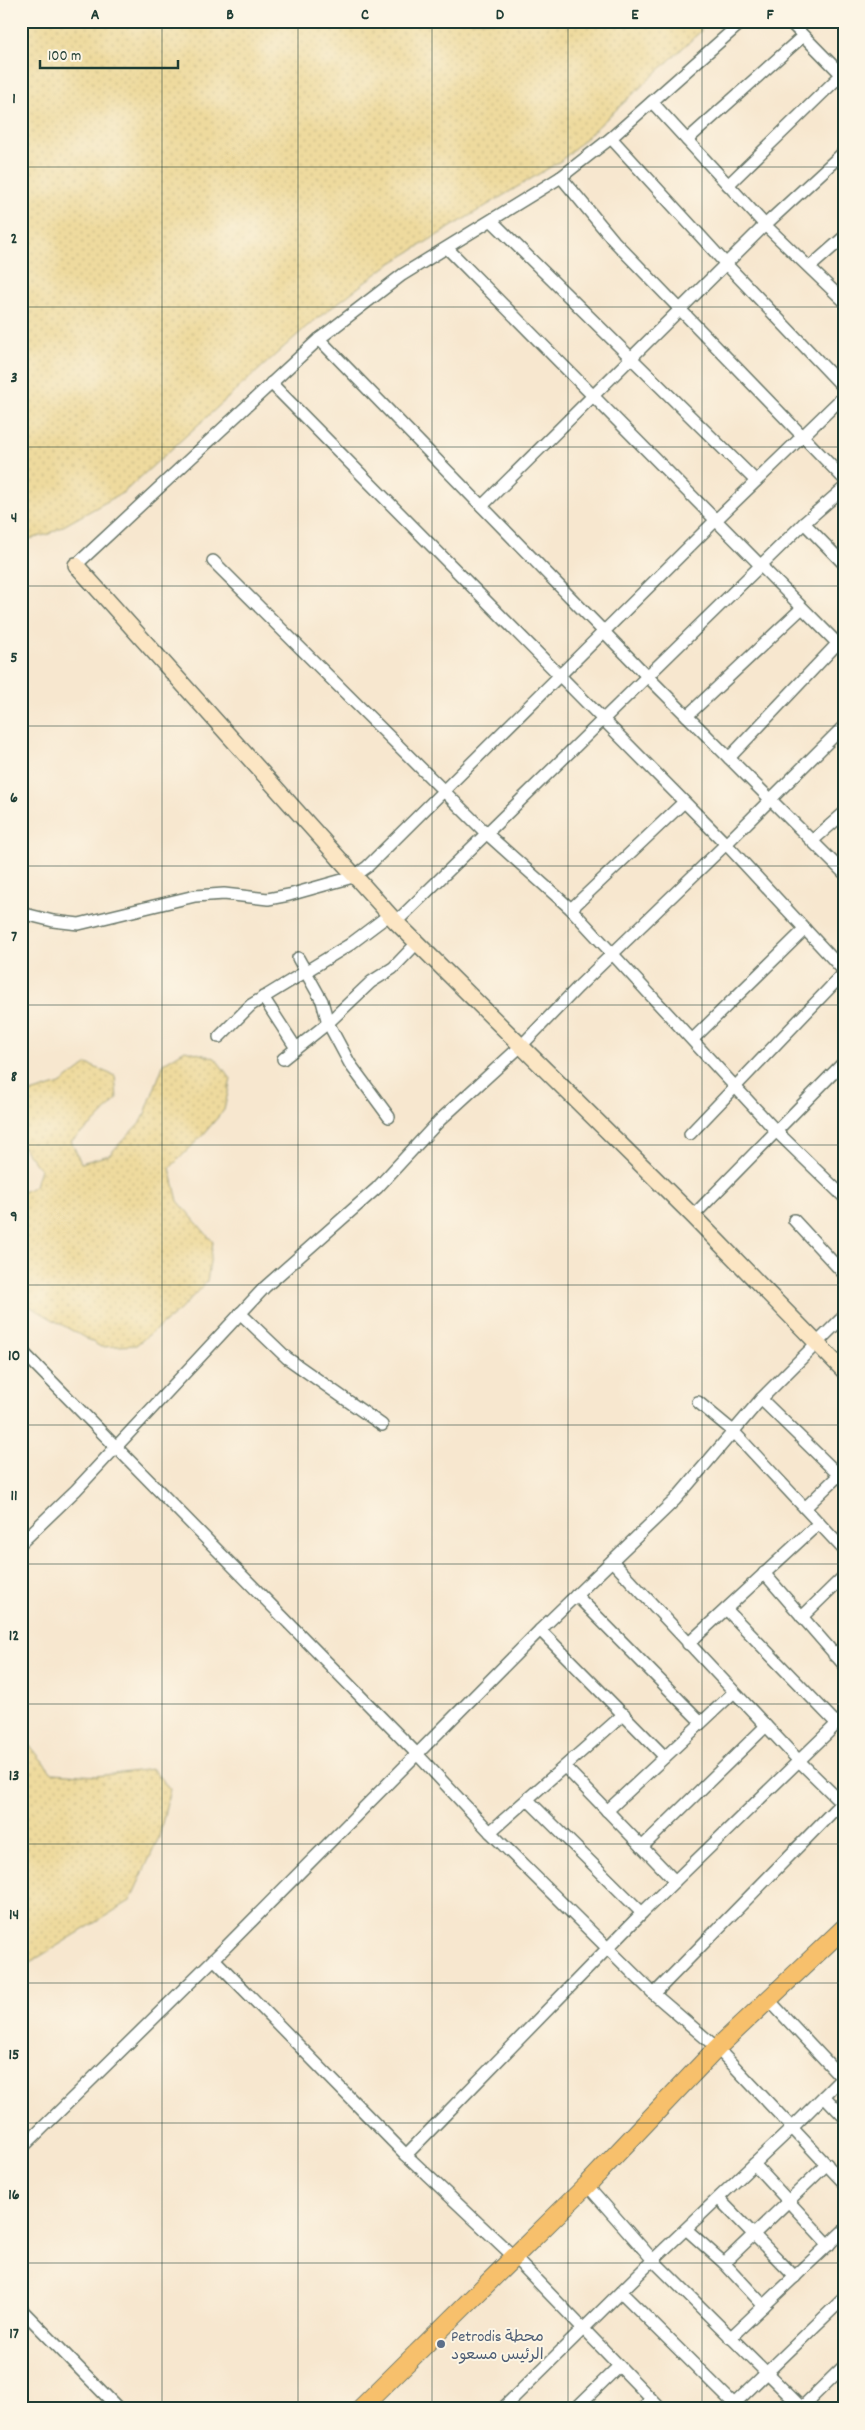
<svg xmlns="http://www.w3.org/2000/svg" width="865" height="2430" font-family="Dekko,'Playpen Sans Arabic',sans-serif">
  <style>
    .sand { fill: url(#sand-dots); stroke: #868c69 }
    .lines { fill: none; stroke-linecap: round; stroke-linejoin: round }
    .street-casing { stroke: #6b786a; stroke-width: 14 }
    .secondary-casing { stroke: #6b786a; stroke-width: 18 }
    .primary-casing { stroke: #6b786a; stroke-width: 20 }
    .street { stroke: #fff; stroke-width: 11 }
    .secondary { stroke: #fce6c4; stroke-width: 15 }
    .primary { stroke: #f7c06c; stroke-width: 18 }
    .grid { fill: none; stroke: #1f3d34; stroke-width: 1; stroke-opacity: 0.55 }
    .service-dot { fill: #5c6f8a; stroke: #fcf5e5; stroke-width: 2 }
    .labels { text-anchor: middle; stroke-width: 4; stroke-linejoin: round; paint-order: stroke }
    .service-label { font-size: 16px; fill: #4e5e75; stroke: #fcf5e5; text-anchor: start }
    .neatline { fill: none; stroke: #1f3d34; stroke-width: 2 }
    .grid-label { font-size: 16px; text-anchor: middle; font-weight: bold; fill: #1f3d34 }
  </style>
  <defs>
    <pattern id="sand-dots" width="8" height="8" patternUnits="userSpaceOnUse" patternTransform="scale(1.25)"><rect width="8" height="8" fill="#eeda9e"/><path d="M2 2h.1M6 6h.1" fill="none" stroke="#ccbc89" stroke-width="1.8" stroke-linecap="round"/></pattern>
  </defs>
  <rect width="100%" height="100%" fill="#fcf5e5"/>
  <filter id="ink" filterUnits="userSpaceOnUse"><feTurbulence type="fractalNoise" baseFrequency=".02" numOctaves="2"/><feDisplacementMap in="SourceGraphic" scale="10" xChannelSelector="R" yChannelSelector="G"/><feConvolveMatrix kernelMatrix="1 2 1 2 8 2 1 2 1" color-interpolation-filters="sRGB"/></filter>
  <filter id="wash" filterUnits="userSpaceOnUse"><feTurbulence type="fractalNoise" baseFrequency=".0096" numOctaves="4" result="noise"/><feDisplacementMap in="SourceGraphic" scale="20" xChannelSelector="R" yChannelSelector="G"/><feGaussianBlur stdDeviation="1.12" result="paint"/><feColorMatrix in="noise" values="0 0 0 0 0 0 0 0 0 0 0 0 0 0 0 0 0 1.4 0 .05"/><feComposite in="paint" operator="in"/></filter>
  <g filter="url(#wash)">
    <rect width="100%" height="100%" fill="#f7e7cf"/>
    <g class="sand">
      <path d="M21,21H699L701,31L562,160L388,265L306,327L124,492L49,534L21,541Z"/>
      <path d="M185,1050L215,1058L231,1079L224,1110L202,1136L170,1168L178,1201L213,1242L207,1281L180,1310L136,1345L101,1347L31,1307L21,1292V1193L35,1186L40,1169L21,1145V1096L60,1084L87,1064L115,1076L117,1099L94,1123L71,1141L81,1163L109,1155L143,1119L164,1063Z"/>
      <path d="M21,1734L52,1773L97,1776L152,1769L170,1789L159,1837L130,1901L21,1968Z"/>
    </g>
  </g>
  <g filter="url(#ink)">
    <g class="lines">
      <defs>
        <g id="street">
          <path d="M743,21L611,138L561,177L402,275L319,339L647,676L844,873"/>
          <path d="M789,21L844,77"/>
          <path d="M652,102L765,225L844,301"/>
          <path d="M611,138L726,264L844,388"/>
          <path d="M687,140L803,36"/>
          <path d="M561,177L614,241L844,479"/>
          <path d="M728,185L841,75"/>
          <path d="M492,221L756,481"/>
          <path d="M447,248L844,650"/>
          <path d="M810,267L844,237"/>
          <path d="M271,383L726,844L844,971"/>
          <path d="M482,506L765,225L844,152"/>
          <path d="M804,523L844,564"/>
          <path d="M213,561L486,833L571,909L776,1131L844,1197"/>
          <path d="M76,565L319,339"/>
          <path d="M687,716L802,608"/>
          <path d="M729,758L837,644"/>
          <path d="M812,841L844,813"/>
          <path d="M571,909L684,802"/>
          <path d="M21,913L53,921L79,924L195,896L224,894L268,899L289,895L353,877L367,867L716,520L844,396"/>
          <path d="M396,922L804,523L844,488"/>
          <path d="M298,958L322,1001L328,1023L350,1064L389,1117"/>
          <path d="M263,997L296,1048"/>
          <path d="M219,1037L251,1005L349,945L389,915"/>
          <path d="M693,1039L805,929"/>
          <path d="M283,1059L328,1023L371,982L393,968L417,943"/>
          <path d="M690,1134L844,973"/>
          <path d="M693,1216L844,1062"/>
          <path d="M794,1220L844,1274"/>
          <path d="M240,1313L287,1358L382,1425"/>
          <path d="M21,1350L417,1754L490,1832L654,1994L717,2048L844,2183"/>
          <path d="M761,1399L844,1480"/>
          <path d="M698,1402L733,1431L844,1550"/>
          <path d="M805,1508L839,1475"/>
          <path d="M21,1543L76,1490L265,1287L377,1188L440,1120L521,1046L578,987L726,844L844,726"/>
          <path d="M612,1561L799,1761L844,1805"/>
          <path d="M764,1573L844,1665"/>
          <path d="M576,1595L701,1722"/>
          <path d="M726,1609L837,1724"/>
          <path d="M802,1617L844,1576"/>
          <path d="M540,1630L665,1757L734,1692"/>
          <path d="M688,1644L819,1523"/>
          <path d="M834,1655L844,1646"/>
          <path d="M565,1767L675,1881"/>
          <path d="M528,1800L642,1913"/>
          <path d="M607,1811L665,1757"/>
          <path d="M490,1832L624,1714"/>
          <path d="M642,1847L766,1726"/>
          <path d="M214,1959L406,2155L514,2257L661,2409"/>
          <path d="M654,1994L844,1800"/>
          <path d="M768,1999L842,2078"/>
          <path d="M824,2096L844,2117"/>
          <path d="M21,2149L214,1959L540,1630L675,1500L761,1399L844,1316"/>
          <path d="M406,2155L642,1913L844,1717"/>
          <path d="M754,2164L829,2245"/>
          <path d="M587,2185L653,2260L803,2409"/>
          <path d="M719,2199L795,2277"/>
          <path d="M687,2230L724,2263L764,2306"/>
          <path d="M724,2263L827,2164"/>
          <path d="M621,2292L734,2404"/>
          <path d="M21,2309L119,2409"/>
          <path d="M730,2338L844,2230"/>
          <path d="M502,2409L653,2260L792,2128L844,2076"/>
          <path d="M575,2409L619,2366"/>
          <path d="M642,2409L651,2399"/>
          <path d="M729,2409L844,2298"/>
          <path d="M800,2409L844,2366"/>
        </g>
        <path id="secondary" d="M76,565L396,922L693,1216L844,1371"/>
        <path id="primary" d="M360,2409L587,2185L717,2048L844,1928"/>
      </defs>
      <use href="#street" class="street-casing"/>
      <use href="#secondary" class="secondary-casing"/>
      <use href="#primary" class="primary-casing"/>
      <use href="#street" class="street"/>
      <use href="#secondary" class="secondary"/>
      <use href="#primary" class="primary"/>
    </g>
  </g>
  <path class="grid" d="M162,21V2409M298,21V2409M432,21V2409M568,21V2409M702,21V2409M21,167H844M21,307H844M21,447H844M21,586H844M21,726H844M21,866H844M21,1005H844M21,1145H844M21,1285H844M21,1425H844M21,1564H844M21,1704H844M21,1844H844M21,1983H844M21,2123H844M21,2263H844"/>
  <circle class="service-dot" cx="441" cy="2344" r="5"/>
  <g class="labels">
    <g class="service-label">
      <text x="451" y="2341">Petrodis محطة<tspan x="451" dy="18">الرئيس مسعود</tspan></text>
    </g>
  </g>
  <rect width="865" height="2430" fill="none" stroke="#fcf5e5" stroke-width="55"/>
  <path d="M40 60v8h138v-8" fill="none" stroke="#1f3d34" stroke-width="2.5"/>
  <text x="48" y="60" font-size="15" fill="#1f3d34" stroke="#fcf5e5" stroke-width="4" paint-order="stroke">100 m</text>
  <rect x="28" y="28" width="810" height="2374" class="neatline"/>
  <g class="grid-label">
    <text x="95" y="19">A</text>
    <text x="230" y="19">B</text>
    <text x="365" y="19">C</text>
    <text x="500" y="19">D</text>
    <text x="635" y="19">E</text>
    <text x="770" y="19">F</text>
    <text x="14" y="103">1</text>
    <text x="14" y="243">2</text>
    <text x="14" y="382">3</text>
    <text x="14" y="522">4</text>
    <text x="14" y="662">5</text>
    <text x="14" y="802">6</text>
    <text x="14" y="941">7</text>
    <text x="14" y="1081">8</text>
    <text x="14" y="1221">9</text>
    <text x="14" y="1360">10</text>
    <text x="14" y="1500">11</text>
    <text x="14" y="1640">12</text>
    <text x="14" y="1780">13</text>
    <text x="14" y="1919">14</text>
    <text x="14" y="2059">15</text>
    <text x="14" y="2199">16</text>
    <text x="14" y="2338">17</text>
  </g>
</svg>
